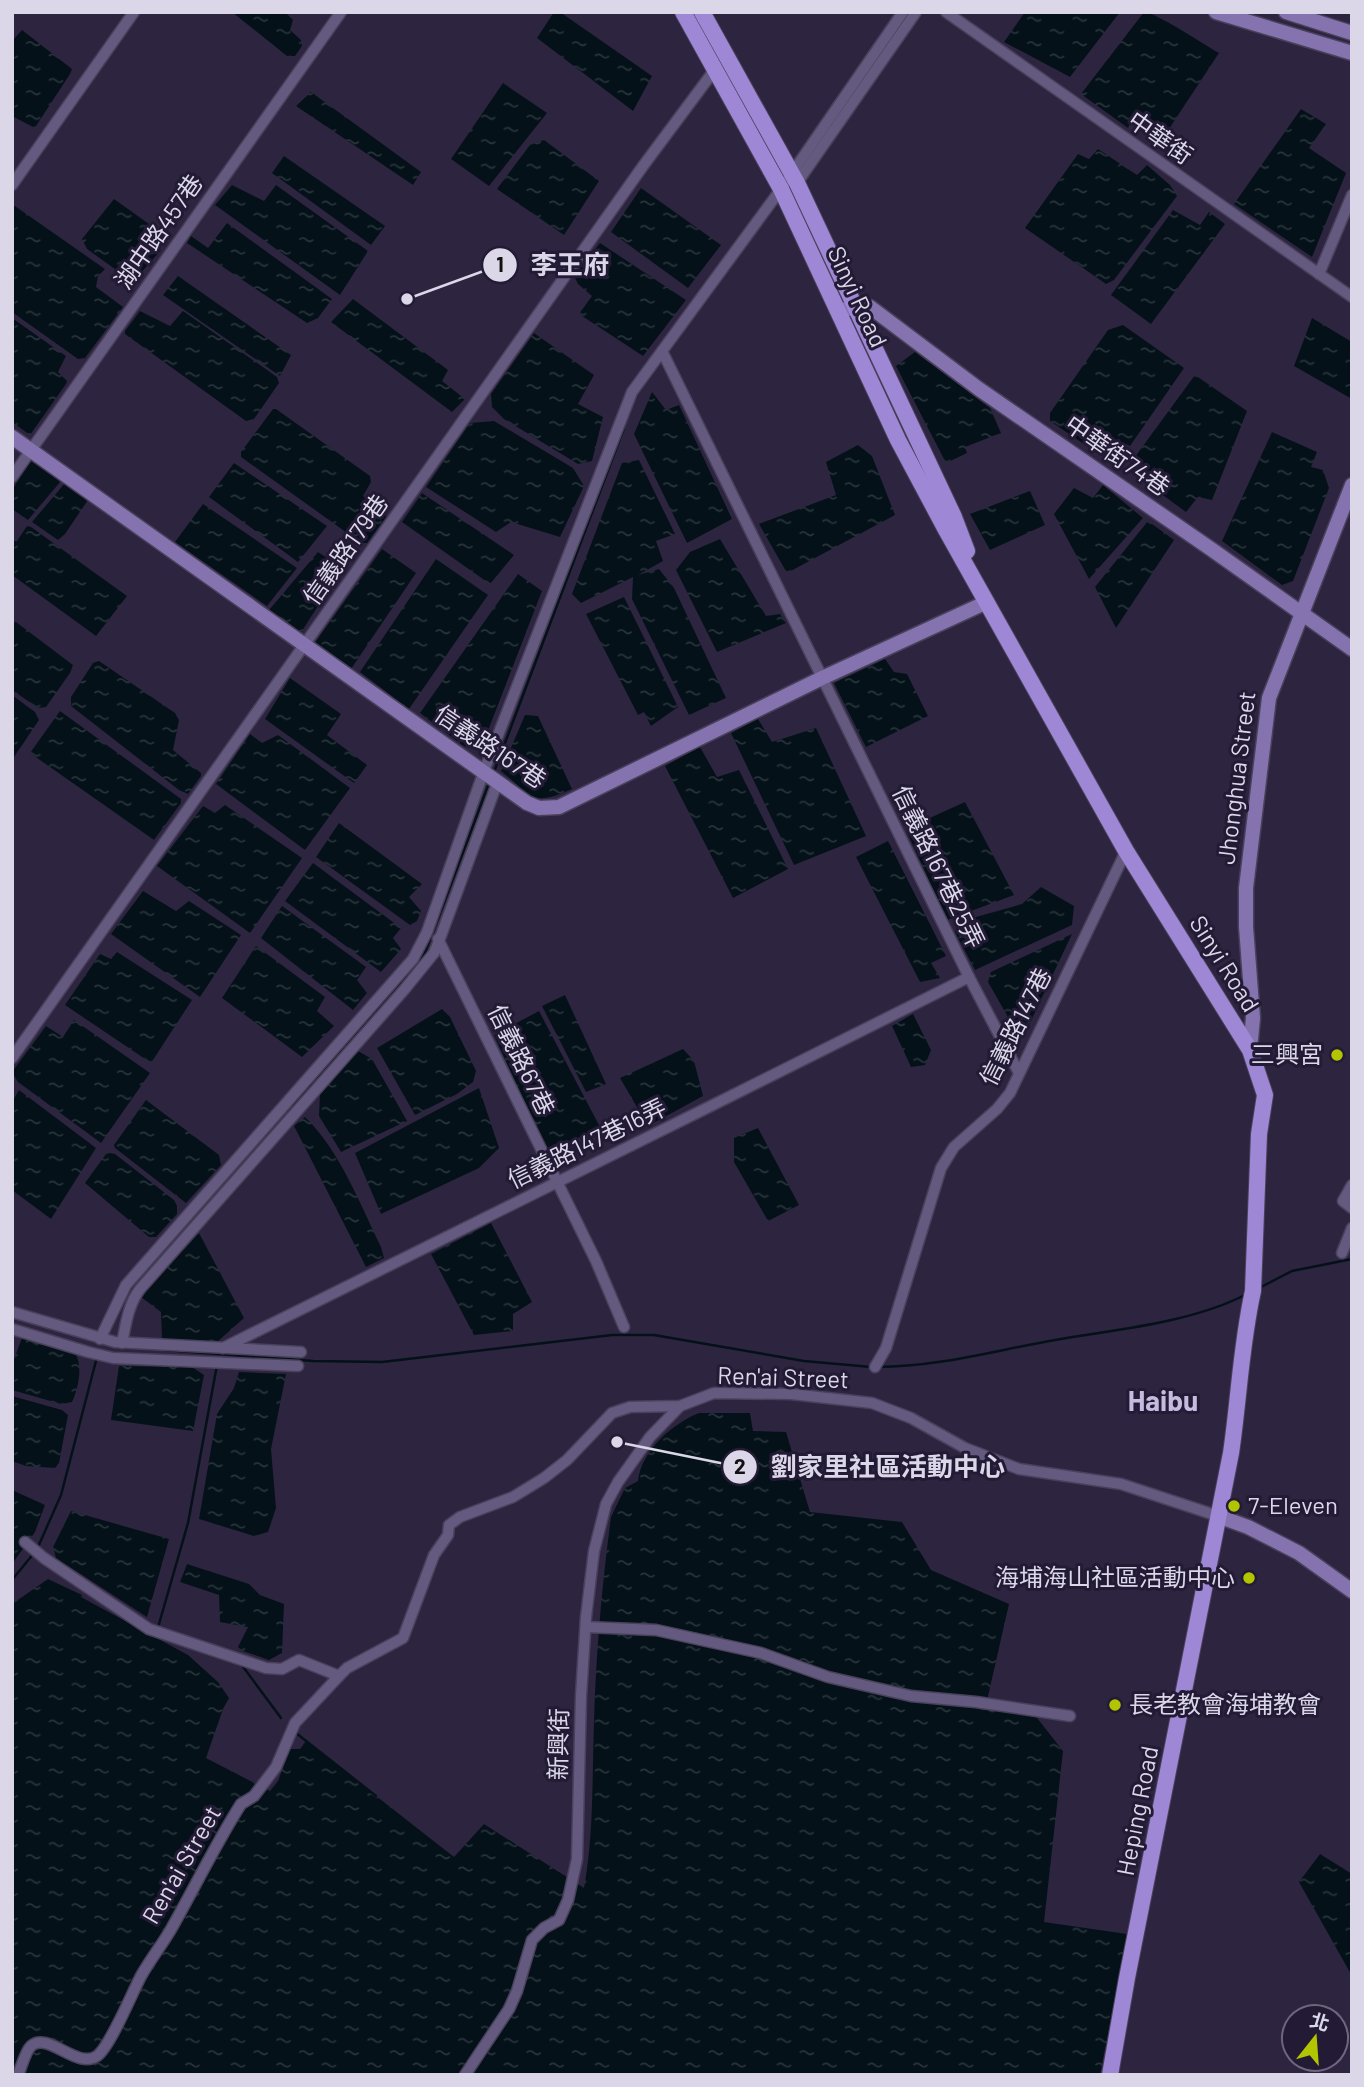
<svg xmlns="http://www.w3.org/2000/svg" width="1364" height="2087" font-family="Barlow,'Noto Sans TC',sans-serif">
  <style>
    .water { fill: url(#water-ripples) }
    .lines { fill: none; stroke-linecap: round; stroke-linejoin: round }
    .stream { stroke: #041119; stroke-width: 2.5 }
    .street-casing { stroke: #49415b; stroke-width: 13 }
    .secondary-casing { stroke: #49415b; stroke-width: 17 }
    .primary-casing { stroke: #49415b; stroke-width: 18 }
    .street { stroke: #645a7f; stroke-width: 10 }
    .secondary { stroke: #8573af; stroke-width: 14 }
    .primary { stroke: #9e87d4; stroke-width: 16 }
    .poi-dot { fill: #b1c500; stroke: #231b35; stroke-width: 2.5 }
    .labels { text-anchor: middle; stroke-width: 6; stroke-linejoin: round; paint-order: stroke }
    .street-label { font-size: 24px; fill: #dbd7e9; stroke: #231b35 }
    .poi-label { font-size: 24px; fill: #dbd7e9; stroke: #231b35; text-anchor: end }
    .quarter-label { font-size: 28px; font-weight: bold; fill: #c4bbde; stroke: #231b35 }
    .leader { fill: none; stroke: #dbd7e9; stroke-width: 2.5 }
    .callout-dot { fill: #dbd7e9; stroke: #231b35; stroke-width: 2.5 }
    .mark-label { font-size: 21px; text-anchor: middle; font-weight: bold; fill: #111 }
    .callout-label { font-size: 26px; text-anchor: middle; font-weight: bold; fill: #dbd7e9; stroke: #231b35; stroke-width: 6; stroke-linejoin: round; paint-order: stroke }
  </style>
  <defs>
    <pattern id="water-ripples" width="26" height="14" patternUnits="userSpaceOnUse" patternTransform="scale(1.75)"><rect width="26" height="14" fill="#041119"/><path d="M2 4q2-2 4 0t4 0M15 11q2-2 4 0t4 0" fill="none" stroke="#28333a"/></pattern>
  </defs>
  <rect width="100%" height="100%" fill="#2d2440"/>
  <g class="water">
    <path d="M232,12H285L293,20L290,30L301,40L302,46L295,56H287Z"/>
    <path d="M554,12H560L652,76L633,111L537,38Z"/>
    <path d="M1025,12H1120L1070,77L1004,42Z"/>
    <path d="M1144,12C1155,12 1205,45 1219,53L1165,135L1135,111L1128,128L1081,94Z"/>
    <path d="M22,30L72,69L70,74L36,126L33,127L12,116V41Z"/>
    <path d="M503,83L547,113L489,186L451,159Z"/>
    <path d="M311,92L421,172L413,185L296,106Z"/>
    <path d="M1301,109L1326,124L1309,148L1346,173L1312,257L1234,204Z"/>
    <path d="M544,140L599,181L564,235L497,189L530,145Z"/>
    <path d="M1098,149L1137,175L1147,165L1170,185L1177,196L1114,280L1106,284L1025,228L1078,154L1089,159Z"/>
    <path d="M284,156L385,226L371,245L272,173Z"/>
    <path d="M232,185L264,201L276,185L368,251L340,295L215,205Z"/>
    <path d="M641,188L721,245L688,288L611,232Z"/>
    <path d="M114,199L149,224L139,236L161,250L133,282L87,249L82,239Z"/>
    <path d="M12,204L105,269L98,276L96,287L123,307L85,358L78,359L12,312Z"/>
    <path d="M1173,210L1200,225L1209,212L1225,224L1151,324L1111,295Z"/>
    <path d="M227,223L332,299L318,318L307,323L187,243L191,236L208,248Z"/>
    <path d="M600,243L686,300L643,356L579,314L592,296L578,284L574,276Z"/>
    <path d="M178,276L291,355L280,376L163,295Z"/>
    <path d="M353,299L448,370L442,381L465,399L452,412L331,322Z"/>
    <path d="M140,311L170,326L183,311L277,377L279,383L254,419L246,421L125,334V331Z"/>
    <path d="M12,318L66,356L58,372L67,381L66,384L30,435L12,422Z"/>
    <path d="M1312,318L1352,342V399L1294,366Z"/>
    <path d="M1123,325L1184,368L1130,446L1110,437L1104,450L1094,451L1050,421V413L1108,330Z"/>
    <path d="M534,333L594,375L578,404L603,417L592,461L578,464L504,419L492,407L491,394Z"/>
    <path d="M915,352L990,408L1001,433L965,447L967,453L946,463L896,366Z"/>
    <path d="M1195,375L1247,411L1212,500L1198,497L1186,512L1131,472L1129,465Z"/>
    <path d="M652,392L666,410L679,405L732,519L687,543L634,434Z"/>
    <path d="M273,409H276L370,476L371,482L363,496L385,514L386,517L367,543H361L241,457V452Z"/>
    <path d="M494,421L573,468L584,486L560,537L511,522L496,532L426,487L470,423Z"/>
    <path d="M1272,432L1317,452L1311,467L1323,470L1329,488L1293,581L1282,585L1222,541Z"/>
    <path d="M858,445L872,456L895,515L787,573L759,524L836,495L826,462Z"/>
    <path d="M639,460L675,534L656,541L663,561L638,575L659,569L674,588L726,698L689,715L632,599L633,577L581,603L572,594L622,463Z"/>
    <path d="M31,461L47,469L61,481L28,520L12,509V490Z"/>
    <path d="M234,463L327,526L298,562L209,497Z"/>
    <path d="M65,483L88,500L65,534L58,540L32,522Z"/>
    <path d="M1103,485L1143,518L1089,579L1054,514L1074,488L1093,498Z"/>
    <path d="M1030,491L1045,525L990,550L970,514Z"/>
    <path d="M422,493L514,555L490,584L402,522Z"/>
    <path d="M203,504L297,568L267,606L175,542Z"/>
    <path d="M1148,521L1174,540L1116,628L1095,587Z"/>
    <path d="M27,526L31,527L127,596L96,636L12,575V541H17Z"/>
    <path d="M720,539L766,616L780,614L786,623L717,652L676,570L690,552Z"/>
    <path d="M382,549L416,573L351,669L314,644Z"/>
    <path d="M318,552L337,564L340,572L300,634L269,610Z"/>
    <path d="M436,559L488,595L409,709L360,672Z"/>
    <path d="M518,574L542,591L484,741L474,734L465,747L420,713Z"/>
    <path d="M624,597L678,707L651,726L644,712L638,715L586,614Z"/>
    <path d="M12,619L73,665L70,673L46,707L38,708L12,690Z"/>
    <path d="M885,659L894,672L907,674L928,716L866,747L834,683Z"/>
    <path d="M99,661L175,713L179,720L173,750L201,773V776L188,794L179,790L71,706V697L93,663Z"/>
    <path d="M290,678L341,714L327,735L367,765L354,783L265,719Z"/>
    <path d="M12,695L35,712L39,720L12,760Z"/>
    <path d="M60,711L181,799V803L154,840L30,753Z"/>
    <path d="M525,715L538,716L572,789C531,807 533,797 501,771Z"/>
    <path d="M758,719L772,742L816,728L866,836L794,865L731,733Z"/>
    <path d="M250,734L262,743L278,735L350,788L305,850L216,784Z"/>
    <path d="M700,747L717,777L739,770L788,869L733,898L665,766Z"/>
    <path d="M965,802L1014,895L947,920L907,832L923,821Z"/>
    <path d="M225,805L302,858L250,933L157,866L203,806L215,813Z"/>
    <path d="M339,823L422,884L409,897L421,911L417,921L410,925L316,857Z"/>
    <path d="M888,841L946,956L931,963L940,978L920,982L856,857Z"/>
    <path d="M313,863L401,928L393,938L401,949L381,972L285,901Z"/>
    <path d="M1041,887L1074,906L1072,925L975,970L955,932L958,922L1022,904Z"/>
    <path d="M143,891L176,911L189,901L241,935L200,997L111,934Z"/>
    <path d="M282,906L366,967L357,980L367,993L353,1010L261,938Z"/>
    <path d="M1072,934L1029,1025L1013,1026L988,982L991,972Z"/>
    <path d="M256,946L325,997L317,1011L334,1026L302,1057L222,998Z"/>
    <path d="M117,952L192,1000L151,1063L65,1005L100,954L111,959Z"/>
    <path d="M565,995L606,1084L586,1092L542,1006Z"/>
    <path d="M442,1009L450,1017L476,1071L473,1082L457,1094L415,1115L377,1048Z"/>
    <path d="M539,1011L600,1127L548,1153L494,1035Z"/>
    <path d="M913,1014L931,1050L925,1065L911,1067L892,1026Z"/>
    <path d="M74,1020L150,1073L101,1143L18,1082L12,1072L46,1026L63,1037Z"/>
    <path d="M683,1049L694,1061L703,1096L648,1126L620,1078Z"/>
    <path d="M358,1051L372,1059L407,1121L341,1152L319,1116L320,1093Z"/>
    <path d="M479,1088L499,1148L479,1168L381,1214L355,1153Z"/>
    <path d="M19,1090L96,1148L51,1219L12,1190V1102Z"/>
    <path d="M146,1100L219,1155L221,1165L186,1203L115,1148L114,1145Z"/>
    <path d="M305,1117C340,1151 360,1204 381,1247L384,1258L366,1267L294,1126Z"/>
    <path d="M758,1128L799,1205L768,1221L734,1162V1138Z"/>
    <path d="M110,1153L115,1154L174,1200L177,1206V1214L156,1237H149L85,1183L106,1154Z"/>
    <path d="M491,1223L532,1302L513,1314V1331L474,1335L431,1254Z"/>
    <path d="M199,1233L244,1318L216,1343L162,1339L161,1312L141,1297Z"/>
    <path d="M23,1335L74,1352C84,1364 78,1389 72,1402L61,1404L12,1390V1365Z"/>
    <path d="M119,1366L192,1367L204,1375L193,1431L111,1420Z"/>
    <path d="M239,1372L286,1374L271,1449L276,1508L268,1532L254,1536L199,1519L217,1414L234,1388Z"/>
    <path d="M12,1396L62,1410L68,1415L59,1463L55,1468L26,1466L12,1461Z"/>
    <path d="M699,1413H750L753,1431L786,1432L810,1512L902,1522L931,1570L1009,1604L986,1705L1034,1714L1063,1751L1044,1922L1127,1934L1100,2075H12V1604L48,1579L82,1595L81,1597L188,1655L218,1682L229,1698L223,1709L206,1758L270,1791L278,1781L290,1749H300L306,1741L454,1857L484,1824L584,1888C594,1833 592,1777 594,1721C596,1653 602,1584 611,1517L625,1488L638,1481C641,1451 673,1423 699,1413Z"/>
    <path d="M12,1490L45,1505L35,1532L12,1564Z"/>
    <path d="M71,1511L169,1539L147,1617L56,1558L53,1547Z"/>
    <path d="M187,1564L249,1584L260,1595L284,1604L282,1653L269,1660L237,1649L248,1627L220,1622L219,1595L180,1582Z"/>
    <path d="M1320,1854L1352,1874V1976L1299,1882Z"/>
  </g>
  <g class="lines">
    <g class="stream">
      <path d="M494,772L624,428"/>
      <path d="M292,1105L424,955L490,781"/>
      <path d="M1259,1288L1292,1271L1352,1259"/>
      <path d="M165,1350L313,1361L382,1362L612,1335H654L804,1361L871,1367"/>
      <path d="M877,1367C940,1367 1000,1349 1061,1339C1121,1329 1193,1322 1247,1294"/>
      <path d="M38,1547L61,1495L97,1357"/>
      <path d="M12,1580L34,1553"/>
      <path d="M159,1624L188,1523L217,1365"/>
      <path d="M241,1664L281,1718"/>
      <path d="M296,1733L376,1796"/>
    </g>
    <defs>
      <g id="street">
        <path d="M946,12L1352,297"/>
        <path d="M797,183L916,12"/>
        <path d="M12,185L134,12"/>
        <path d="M1319,274L1352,195"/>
        <path d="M662,351L969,977L1019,1073"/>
        <path d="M12,477L341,12"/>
        <path d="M438,939L596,1261L624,1327"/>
        <path d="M12,1058L643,166L716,68"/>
        <path d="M1352,1185L1343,1201L1352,1208"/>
        <path d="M1342,1253L1352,1228"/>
        <path d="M12,1312L115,1342L301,1352"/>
        <path d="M12,1329L88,1352L113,1358L298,1366"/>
        <path d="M100,1339L126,1285L413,959L427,932L484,771L632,392L781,189L903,12"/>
        <path d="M122,1343C126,1324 128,1305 140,1289L404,990L434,953L439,941L498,781"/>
        <path d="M223,1348C471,1224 721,1102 969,977"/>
        <path d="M875,1367L886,1348L941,1168L954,1147L997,1109L1010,1093L1126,851"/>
        <path d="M25,1542L44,1558L149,1629L266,1668L282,1669L299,1660L339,1676"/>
        <path d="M586,1627L656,1630L761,1653L828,1677L911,1696L976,1702L1070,1716"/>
        <path d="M18,2075C22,2066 25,2052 31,2046C48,2031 77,2070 97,2056C110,2047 132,1993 141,1976C150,1960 161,1946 170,1931C194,1889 215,1845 241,1804L254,1796L276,1767L295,1723L339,1676L347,1668L403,1638L434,1555L448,1535L449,1525L460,1517L513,1497L544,1478L567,1460L612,1413L630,1407L680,1406L714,1393L791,1394L872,1403L911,1418L965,1448L1019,1469L1121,1484L1218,1516"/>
        <path d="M465,2075L509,2009L517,1991L532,1940L544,1928L559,1920L568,1900L577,1859L581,1696L586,1617L594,1551L606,1504L618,1482L650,1437L680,1406"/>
      </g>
      <g id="secondary">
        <path d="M1216,12L1352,53"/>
        <path d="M1286,12L1352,33"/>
        <path d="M846,309L870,307L979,389L1211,549L1352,649"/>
        <path d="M12,437L527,803L539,808L559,807L822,678L987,602"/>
        <path d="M1250,1050L1253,1018L1246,927V888L1269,698L1352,485"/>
        <path d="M1218,1516L1248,1527L1299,1553L1352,1591"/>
      </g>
      <g id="primary">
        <path d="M683,12L781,189L898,440L946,530L1126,851L1250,1050L1265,1095L1259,1134L1253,1291C1241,1344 1239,1399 1231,1453L1127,1978L1110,2075"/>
        <path d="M702,12L797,183L954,517L967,551"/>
      </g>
    </defs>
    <use href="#street" class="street-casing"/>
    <use href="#secondary" class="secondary-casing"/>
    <use href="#primary" class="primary-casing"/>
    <use href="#street" class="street"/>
    <use href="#secondary" class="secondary"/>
    <use href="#primary" class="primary"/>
  </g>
  <g class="poi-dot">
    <circle cx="1337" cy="1055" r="7"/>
    <circle cx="1234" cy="1506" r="7"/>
    <circle cx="1249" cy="1578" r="7"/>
    <circle cx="1115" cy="1705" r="7"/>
  </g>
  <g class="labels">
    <g class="street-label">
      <text transform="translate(1160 138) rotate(35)" y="8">中華街</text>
      <text transform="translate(159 232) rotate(-55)" y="8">湖中路457巷</text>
      <text transform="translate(857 297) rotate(65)" y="8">Sinyi Road</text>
      <text transform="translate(1117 456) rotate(35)" y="8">中華街74巷</text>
      <text transform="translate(346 550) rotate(-55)" y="8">信義路179巷</text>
      <text transform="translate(490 747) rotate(34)" y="8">信義路167巷</text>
      <text transform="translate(1237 778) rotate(-83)" y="8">Jhonghua Street</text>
      <text transform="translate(938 867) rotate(64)" y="8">信義路167巷25弄</text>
      <text transform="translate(1224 964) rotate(58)" y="8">Sinyi Road</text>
      <text transform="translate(1016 1027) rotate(-63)" y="8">信義路147巷</text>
      <text transform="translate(521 1060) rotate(64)" y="8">信義路67巷</text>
      <text transform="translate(587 1144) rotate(-26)" y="8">信義路147巷16弄</text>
      <text transform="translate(783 1378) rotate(2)" y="8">Ren'ai Street</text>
      <text transform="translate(559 1744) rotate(-89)" y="8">新興街</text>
      <text transform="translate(1138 1811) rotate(-79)" y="8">Heping Road</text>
      <text transform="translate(182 1865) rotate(-60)" y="8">Ren'ai Street</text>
    </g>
    <g class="poi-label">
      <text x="1323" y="1063">三興宮</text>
      <text x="1248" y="1514" text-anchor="start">7-Eleven</text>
      <text x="1235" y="1586">海埔海山社區活動中心</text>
      <text x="1129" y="1713" text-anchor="start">長老教會海埔教會</text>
    </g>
    <g class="quarter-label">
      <text x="1163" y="1411">Haibu</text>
    </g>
  </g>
  <path class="leader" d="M407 299L500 265M617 1442L740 1467"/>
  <g class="callout-dot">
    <circle cx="407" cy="299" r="7"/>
    <circle cx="617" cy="1442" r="7"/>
    <circle cx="500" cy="265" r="18"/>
    <circle cx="740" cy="1467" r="18"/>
  </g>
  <g class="mark-label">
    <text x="500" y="272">1</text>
    <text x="740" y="1474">2</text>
  </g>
  <g class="callout-label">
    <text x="570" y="274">李王府</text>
    <text x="888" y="1476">劉家里社區活動中心</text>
  </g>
  <rect width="1364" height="2087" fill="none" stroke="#dbd7e9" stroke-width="28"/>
  <g transform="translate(1315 2038) rotate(17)"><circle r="33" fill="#231b35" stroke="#6d667d" stroke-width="2"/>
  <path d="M0-5L12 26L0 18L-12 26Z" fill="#b1c500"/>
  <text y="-10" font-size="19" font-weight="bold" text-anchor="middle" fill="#dbd7e9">北</text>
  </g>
</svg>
